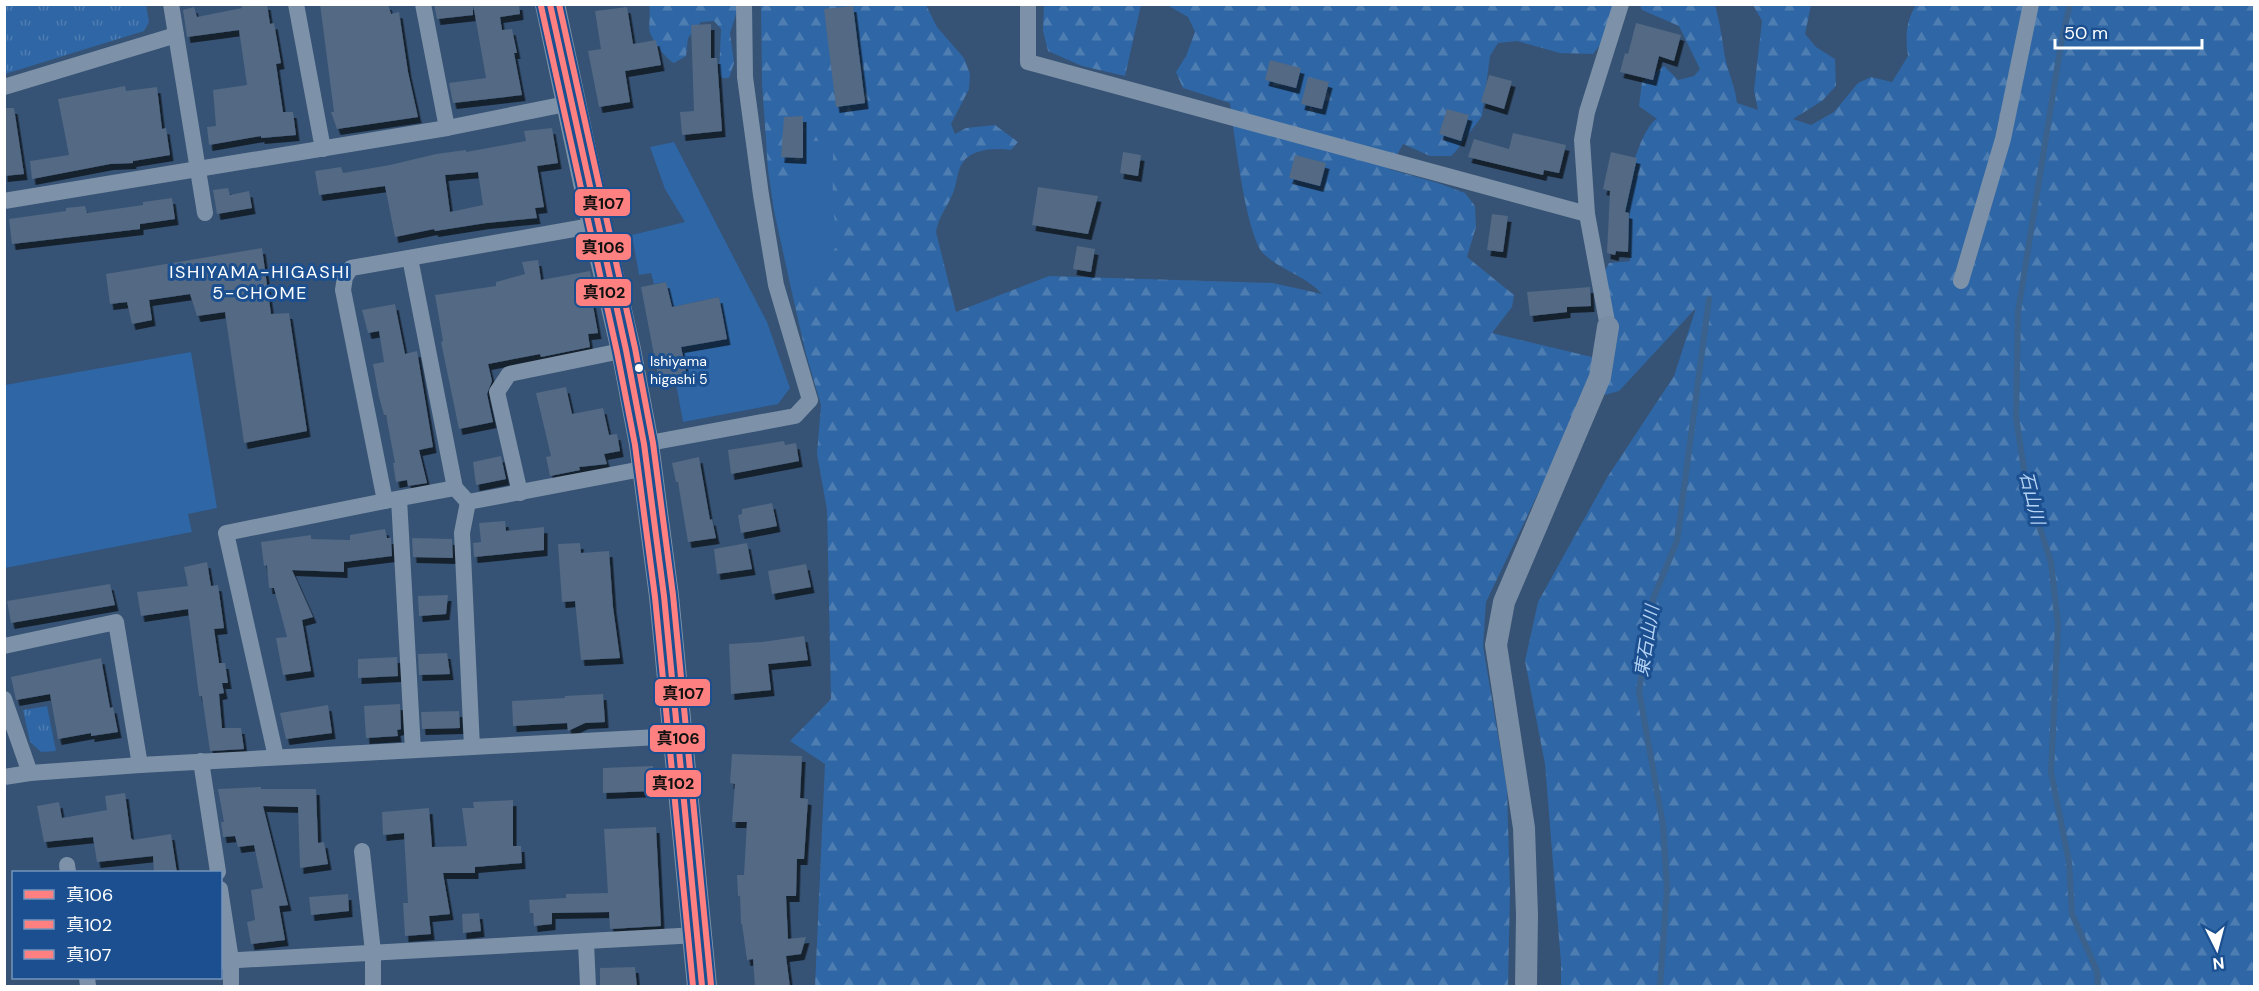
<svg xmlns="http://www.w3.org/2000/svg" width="2259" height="991" font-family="'DM Sans','Noto Sans JP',sans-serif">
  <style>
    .grass { fill: #2f66a5 }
    .forest { fill: url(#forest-firs) }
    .park { fill: url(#park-tufts) }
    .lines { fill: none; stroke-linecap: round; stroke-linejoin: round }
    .stream { stroke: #3b618d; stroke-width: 6 }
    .building { fill: #526984; fill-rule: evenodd; filter: url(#shadow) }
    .street { stroke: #7d92a8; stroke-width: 16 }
    .secondary { stroke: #798da4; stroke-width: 22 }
    .highway { stroke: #7e92a7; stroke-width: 30 }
    .bus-1-casing { stroke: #1b4f8f; stroke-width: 10 }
    .bus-2-casing { stroke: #1b4f8f; stroke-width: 10 }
    .bus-3-casing { stroke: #1b4f8f; stroke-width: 10 }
    .bus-1 { stroke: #ff8080; stroke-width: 6 }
    .bus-2 { stroke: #ff8080; stroke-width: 6 }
    .bus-3 { stroke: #ff8080; stroke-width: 6 }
    .bus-dot { fill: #fff; stroke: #1b4f8f; stroke-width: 2 }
    .labels { text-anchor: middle; stroke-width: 6; stroke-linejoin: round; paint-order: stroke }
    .bus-label { font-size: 14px; fill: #fff; stroke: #1b4f8f; text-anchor: start }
    .neighbourhood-label { font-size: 18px; letter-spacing: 1.5px; fill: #fff; stroke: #1b4f8f }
    .water-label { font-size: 18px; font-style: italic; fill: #b5d3f5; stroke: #1b4f8f }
    .line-badge { stroke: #1b4f8f; stroke-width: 2 }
    .pale-badge-label { font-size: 16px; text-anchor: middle; font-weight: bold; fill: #111 }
  </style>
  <defs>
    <pattern id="forest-firs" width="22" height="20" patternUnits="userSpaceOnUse" patternTransform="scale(1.5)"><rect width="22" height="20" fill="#2f66a5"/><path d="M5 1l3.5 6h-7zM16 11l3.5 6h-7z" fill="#4e7db2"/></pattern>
    <pattern id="park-tufts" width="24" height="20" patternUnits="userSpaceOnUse" patternTransform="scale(1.5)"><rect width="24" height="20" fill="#2f66a5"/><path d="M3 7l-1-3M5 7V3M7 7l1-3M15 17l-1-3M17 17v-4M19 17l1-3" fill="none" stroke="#4e7db2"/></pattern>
    <filter id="shadow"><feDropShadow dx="3.5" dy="6" stdDeviation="0" flood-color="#0009"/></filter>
  </defs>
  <rect width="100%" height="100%" fill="#365274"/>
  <g class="grass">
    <path d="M806,139H834L843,231L838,251L819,276L792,293L774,211L768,170L782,177Z"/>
    <path d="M674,142L767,322L790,388L778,404L683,422L675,378L681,347L726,339L719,297L672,307L666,282L654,284L651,273L639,275L632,235L685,222L665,189L650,147Z"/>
    <path d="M191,352L217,508L188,514L192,532L5,568V385Z"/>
  </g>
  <g class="forest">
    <path d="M649,5H739L730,33L734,63L729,78H723L719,74L721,29L714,21L701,22L688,38L686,56L674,63C665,58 654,42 650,33C648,27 651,13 649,5Z"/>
    <path d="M761,5H926L937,27L964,58L970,74L969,89L951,124L955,134L966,128L995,125L1018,142L1011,150C997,148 973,148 963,162C957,170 957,184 953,193C947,208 939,215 936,232L956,312L1049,276L1273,283L1322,294C1306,276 1282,271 1265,255C1246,240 1234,131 1230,103L1183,88L1176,72L1186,56L1195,32L1188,17L1167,5H1615L1604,40L1593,54L1560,53L1517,41L1498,43L1490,56L1482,116L1456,151L1451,156H1430L1403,144L1389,169L1438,183L1465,193L1475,206L1476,227L1467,257L1514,295L1512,307L1492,333L1596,358L1592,381L1486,602L1483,646L1507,789L1510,891L1508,986H815L825,764L790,741L831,699L827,510L817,454L821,405L806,354L792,293L817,273L839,243C831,214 833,183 833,152L823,141H811L787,182L777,179L768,170L762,83Z"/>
    <path d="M1044,5H1141L1125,76L1082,66L1048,51L1043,31Z"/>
    <path d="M1640,5H1715C1720,22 1722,39 1725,57C1728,73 1735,85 1737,103L1758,110L1754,90L1762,21L1753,5H1811L1805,34L1816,47L1835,59L1836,86L1822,101L1793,119L1811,125L1834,112L1858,83L1871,77L1892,82L1908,56C1905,37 1906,21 1916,5H2254V986H1561V963L1545,764L1525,661L1538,602L1608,476L1674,376L1696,308L1619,391L1604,395L1603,275L1609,263L1630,261C1629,242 1625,223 1624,204C1624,188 1643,124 1657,119L1639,106L1642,82L1664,66L1678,80L1694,76L1700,69L1679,26L1642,10Z"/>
  </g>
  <g class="park">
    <path d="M5,4L146,5L149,22L144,31L5,74Z"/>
    <path d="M47,706L56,751L41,752L30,742L23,710Z"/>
  </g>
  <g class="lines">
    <g class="stream">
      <path d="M2070,4L2061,44L2018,312L2016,417L2027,489L2051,562L2058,625L2051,772L2069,862L2072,914L2097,971L2098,986"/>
      <path d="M1660,986L1667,888L1663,825L1639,691L1653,599L1677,541L1709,299"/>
    </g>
  </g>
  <g class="building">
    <path d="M241,4H267L270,24L274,23L281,63L276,64L283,112H293L296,135L261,138V136L209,145L207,127L216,126L213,90L247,85L239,30L187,37L183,10L194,7L197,17L242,8Z"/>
    <path d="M320,4H388L391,14L399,12L408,72L418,117L337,129L331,112H334Z"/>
    <path d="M434,4H473V15L437,19Z"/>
    <path d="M473,4H519L520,14L500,17L502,30L512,29L517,53H514L522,95L453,103L449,83L486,78Z"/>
    <path d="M853,6L865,103L836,107L824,9Z"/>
    <path d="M627,7L633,44L656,40L661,65L625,71L630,102L599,107L588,51L601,49L595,11Z"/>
    <path d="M1636,23L1681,35L1674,61L1659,56L1653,80L1620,72L1625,53L1628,54Z"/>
    <path d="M711,24V58H717L722,131L682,135L680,112L694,111L691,25Z"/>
    <path d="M1270,60L1301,68L1296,88L1265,80Z"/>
    <path d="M1489,75L1512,81L1504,109L1481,102Z"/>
    <path d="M1308,77L1329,82L1322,109L1301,104Z"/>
    <path d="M125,86L126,91L157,87L162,129L166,128L170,155L133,161V163L110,164L32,179L30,161L69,155L58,99Z"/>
    <path d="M4,108H14L24,174L4,176Z"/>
    <path d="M1447,109L1469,115L1461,141L1439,134Z"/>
    <path d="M803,116V158L781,157L784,117Z"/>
    <path d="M552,128L558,163L537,166L544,207L535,208L537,218L486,223L435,231L434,229L395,237L385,186L319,195L315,171L341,167L343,173L390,165L436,154L466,150V152L526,141L524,131ZM478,172L483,205L450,212L445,175Z"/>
    <path d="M1513,133L1566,145L1559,173L1544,170L1543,175L1468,157L1474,139L1509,149Z"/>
    <path d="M1123,152L1141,155L1138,176L1120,173Z"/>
    <path d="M1611,152L1637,158L1625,212L1629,213L1628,252L1616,251L1615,255L1607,253L1610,191L1603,189Z"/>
    <path d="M1295,155L1326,163L1320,186L1289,178Z"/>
    <path d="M1038,187L1098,196L1088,234L1032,225Z"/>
    <path d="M228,188L230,195L249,191L252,208L217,214L213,190Z"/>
    <path d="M172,198L175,219L140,224V229L12,244L9,219L66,211V208L85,206L87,213L143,205V202Z"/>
    <path d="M1492,214L1508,216L1503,252L1487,250Z"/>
    <path d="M1077,246L1095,249L1091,272L1073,269Z"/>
    <path d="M262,248L271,314L289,313L307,431L244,443L225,312L197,316L190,294L149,300L152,320L132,324L127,302L110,304L106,274Z"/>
    <path d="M538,260L541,280L590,271L597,299L592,300L598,333L588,334L590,347L541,357L540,354L488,364L492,381L487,394L493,422L459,429L441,342L443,341L435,295L496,286V282L525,274L522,262Z"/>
    <path d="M666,282L672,307L719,297L727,339L681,347L687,376L659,381L641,287Z"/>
    <path d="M1590,287L1591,306L1567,307V312L1530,316L1527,292Z"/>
    <path d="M395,304L405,354L417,351L433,447L419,450L427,483L408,486L407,480L396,482L393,463H395L386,415H384L379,397L373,364L384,362L379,331L368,333L362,310Z"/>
    <path d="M566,387L572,414L603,408L609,435L617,434L620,451L604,454L607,464L579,467L580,470L550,476L546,457L551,456L536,393Z"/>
    <path d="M784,441L785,445L796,443L799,461L731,474L728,450Z"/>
    <path d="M501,456L506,479L476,485L473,462Z"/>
    <path d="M699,457L710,520L712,519L716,538L688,542L678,482H676L672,463Z"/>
    <path d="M772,503L777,526L741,533L738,515L742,514V509Z"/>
    <path d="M505,521L506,531L544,527V550L474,557L473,543L481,542L479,523Z"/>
    <path d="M385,529L387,538H391L392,556L344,562V572L292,570L313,617L302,620L311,671L283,675L276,638L287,637L274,588H269L267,565L264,566L261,542L311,535V539L350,540V535Z"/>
    <path d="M412,538L452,539L453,558L413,557Z"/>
    <path d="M580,543L581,553L609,551L613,607L620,658L581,660L575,601L562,602L558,544Z"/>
    <path d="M747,543L752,569L717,574L714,549Z"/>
    <path d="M207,562L211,586L218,585L224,628L214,629L219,663H225L228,683H222L224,693L219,694L222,728H241L244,749L210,751L202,696H199L188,609L141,616L137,592L188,586L184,567Z"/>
    <path d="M806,564L811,587L772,594L768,571Z"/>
    <path d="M110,584L115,605L11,623L7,601Z"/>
    <path d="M448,595L446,614L419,616L418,596Z"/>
    <path d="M804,636L808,660L768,664L771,690L731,694L729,644L762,642Z"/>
    <path d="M447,653L450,674L419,675L418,654Z"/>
    <path d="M397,657L398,676L358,678V659Z"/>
    <path d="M101,658L110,708L113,707L118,732L91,736V733L58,739L50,694L16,700L11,677Z"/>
    <path d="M603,694L605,722L585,723L568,731L567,723L513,726L512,701L565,698V696Z"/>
    <path d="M400,704L401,729L397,730L398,736L366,738L364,706Z"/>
    <path d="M328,705L332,733L286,739L280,713Z"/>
    <path d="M459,711L460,728L422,729L421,712Z"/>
    <path d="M732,754L802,756L800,798L808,799L804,859H797L796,896H786L788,939L806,937L801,954L786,956L790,987H755L753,959L747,960L742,924H741L740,896H738L737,875H744L747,822H732L735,784L730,783Z"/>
    <path d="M653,766V791L603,793V768Z"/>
    <path d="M261,787V789H316L318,843L324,842L328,864L300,868L298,807L263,806L288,905L279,906L285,940L251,944L247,922L255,920L251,890L263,888L254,845L238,847L235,836L223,837L221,822H224L218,789Z"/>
    <path d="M125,793L131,838L133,840L171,834L177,873H154L153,856L97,862L93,837L44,842L37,806L59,802L62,818L107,810L105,796Z"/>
    <path d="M513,800V846H521L522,863L475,867V873H443L450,914L429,916L431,934L405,936L403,903H408L404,833L383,835L382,812L429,808L432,847L467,846L462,808H474L473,802Z"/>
    <path d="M656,827L661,926L610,929L609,912L552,913V924L534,926L533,913H530L529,900L566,898V894L608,893L604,829Z"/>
    <path d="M348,894L349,911L311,915L309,897Z"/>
    <path d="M479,913L481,931L463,933L462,914Z"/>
    <path d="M635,967L637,987H600V968Z"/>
  </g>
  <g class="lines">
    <g class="street">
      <path d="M171,4L205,213"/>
      <path d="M296,4L323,149"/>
      <path d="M423,4L447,128"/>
      <path d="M1028,4V62L1587,214"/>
      <path d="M4,87L176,35"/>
      <path d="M4,201L447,128L571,103"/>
      <path d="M410,258L455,488"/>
      <path d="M1961,281L2003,139L2031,4"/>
      <path d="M1608,327L1587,214L1582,140L1587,112L1621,4"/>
      <path d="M644,444L795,416L810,400L776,285L761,195L745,77L744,4"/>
      <path d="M520,493L497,392L509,374L626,350"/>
      <path d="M399,499L413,750"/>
      <path d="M385,501L455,488L468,502L647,468"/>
      <path d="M468,502L462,533L472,747"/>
      <path d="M4,646L116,622L140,765"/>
      <path d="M4,699L30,773"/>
      <path d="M276,757L226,533L385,501L343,290L345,277L351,268L597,225"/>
      <path d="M201,761L218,872"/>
      <path d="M4,777L30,773L140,765L677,736"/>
      <path d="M362,851L373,952V986"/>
      <path d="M67,865L68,872"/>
      <path d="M220,889L231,960V986"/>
      <path d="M586,943L588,986"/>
      <path d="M220,961L698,935"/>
      <path d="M87,978L88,986"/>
    </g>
    <path class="secondary" d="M1526,986L1527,915L1524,828L1496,645L1504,602L1600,377L1608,327"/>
    <path class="highway" d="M550,4L597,225L626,350L644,444L664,596L702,986"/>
    <defs>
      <path id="bus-1" d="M550,4L626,350L644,444L664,596L702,986"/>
      <path id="bus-2" d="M541,6L617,352L635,445L655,597L693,986"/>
      <path id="bus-3" d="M559,4L635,348L653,443L673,595L711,985"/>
    </defs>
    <use href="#bus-1" class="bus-1-casing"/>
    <use href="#bus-2" class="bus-2-casing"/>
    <use href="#bus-3" class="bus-3-casing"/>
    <use href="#bus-1" class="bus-1"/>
    <use href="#bus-2" class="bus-2"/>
    <use href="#bus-3" class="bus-3"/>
  </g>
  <circle class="bus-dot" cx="639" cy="368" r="5"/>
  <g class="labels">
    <g class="bus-label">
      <text x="650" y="366">Ishiyama<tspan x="650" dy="18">higashi 5</tspan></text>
    </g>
    <g class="neighbourhood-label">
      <text x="260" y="278">ISHIYAMA-HIGASHI<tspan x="260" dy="21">5-CHOME</tspan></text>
    </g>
    <g class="water-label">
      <text transform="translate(2032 498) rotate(76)" y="6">石山川</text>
      <text transform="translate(1647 641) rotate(-81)" y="6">東石山川</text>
    </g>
  </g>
  <g class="line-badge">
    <rect x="574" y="188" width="57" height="29" rx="6" fill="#ff8080"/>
    <rect x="575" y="233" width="57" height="28" rx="6" fill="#ff8080"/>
    <rect x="575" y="278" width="57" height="29" rx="6" fill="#ff8080"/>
    <rect x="654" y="678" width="57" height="29" rx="6" fill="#ff8080"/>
    <rect x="649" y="724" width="57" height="29" rx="6" fill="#ff8080"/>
    <rect x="645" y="769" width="57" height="29" rx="6" fill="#ff8080"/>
  </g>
  <g class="pale-badge-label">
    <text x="603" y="209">真107</text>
    <text x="603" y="253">真106</text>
    <text x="604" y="298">真102</text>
    <text x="683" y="699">真107</text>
    <text x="678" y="744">真106</text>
    <text x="673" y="789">真102</text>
  </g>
  <rect width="2259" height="991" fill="none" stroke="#ffffff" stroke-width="12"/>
  <rect x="12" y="871" width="210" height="108" fill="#1b4f8f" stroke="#7695bc" stroke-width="1.5"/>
  <rect x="24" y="890" width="30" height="9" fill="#ff8080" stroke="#7695bc" stroke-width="1.5"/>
  <text x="66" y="901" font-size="18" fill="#ffffff">真106</text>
  <rect x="24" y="920" width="30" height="9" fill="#ff8080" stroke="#7695bc" stroke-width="1.5"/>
  <text x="66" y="931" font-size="18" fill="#ffffff">真102</text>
  <rect x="24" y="950" width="30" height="9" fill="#ff8080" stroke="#7695bc" stroke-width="1.5"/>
  <text x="66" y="961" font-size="18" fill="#ffffff">真107</text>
  <g transform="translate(2217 949) rotate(174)" stroke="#1b4f8f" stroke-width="4.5" paint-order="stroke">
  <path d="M0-4.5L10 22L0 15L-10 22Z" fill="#ffffff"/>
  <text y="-9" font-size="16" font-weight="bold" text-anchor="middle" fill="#ffffff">N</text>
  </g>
  <path d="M2055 39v9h147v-9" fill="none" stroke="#ffffff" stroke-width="3"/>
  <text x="2064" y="39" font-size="18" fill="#ffffff" stroke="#1b4f8f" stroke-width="4.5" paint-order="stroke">50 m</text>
</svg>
